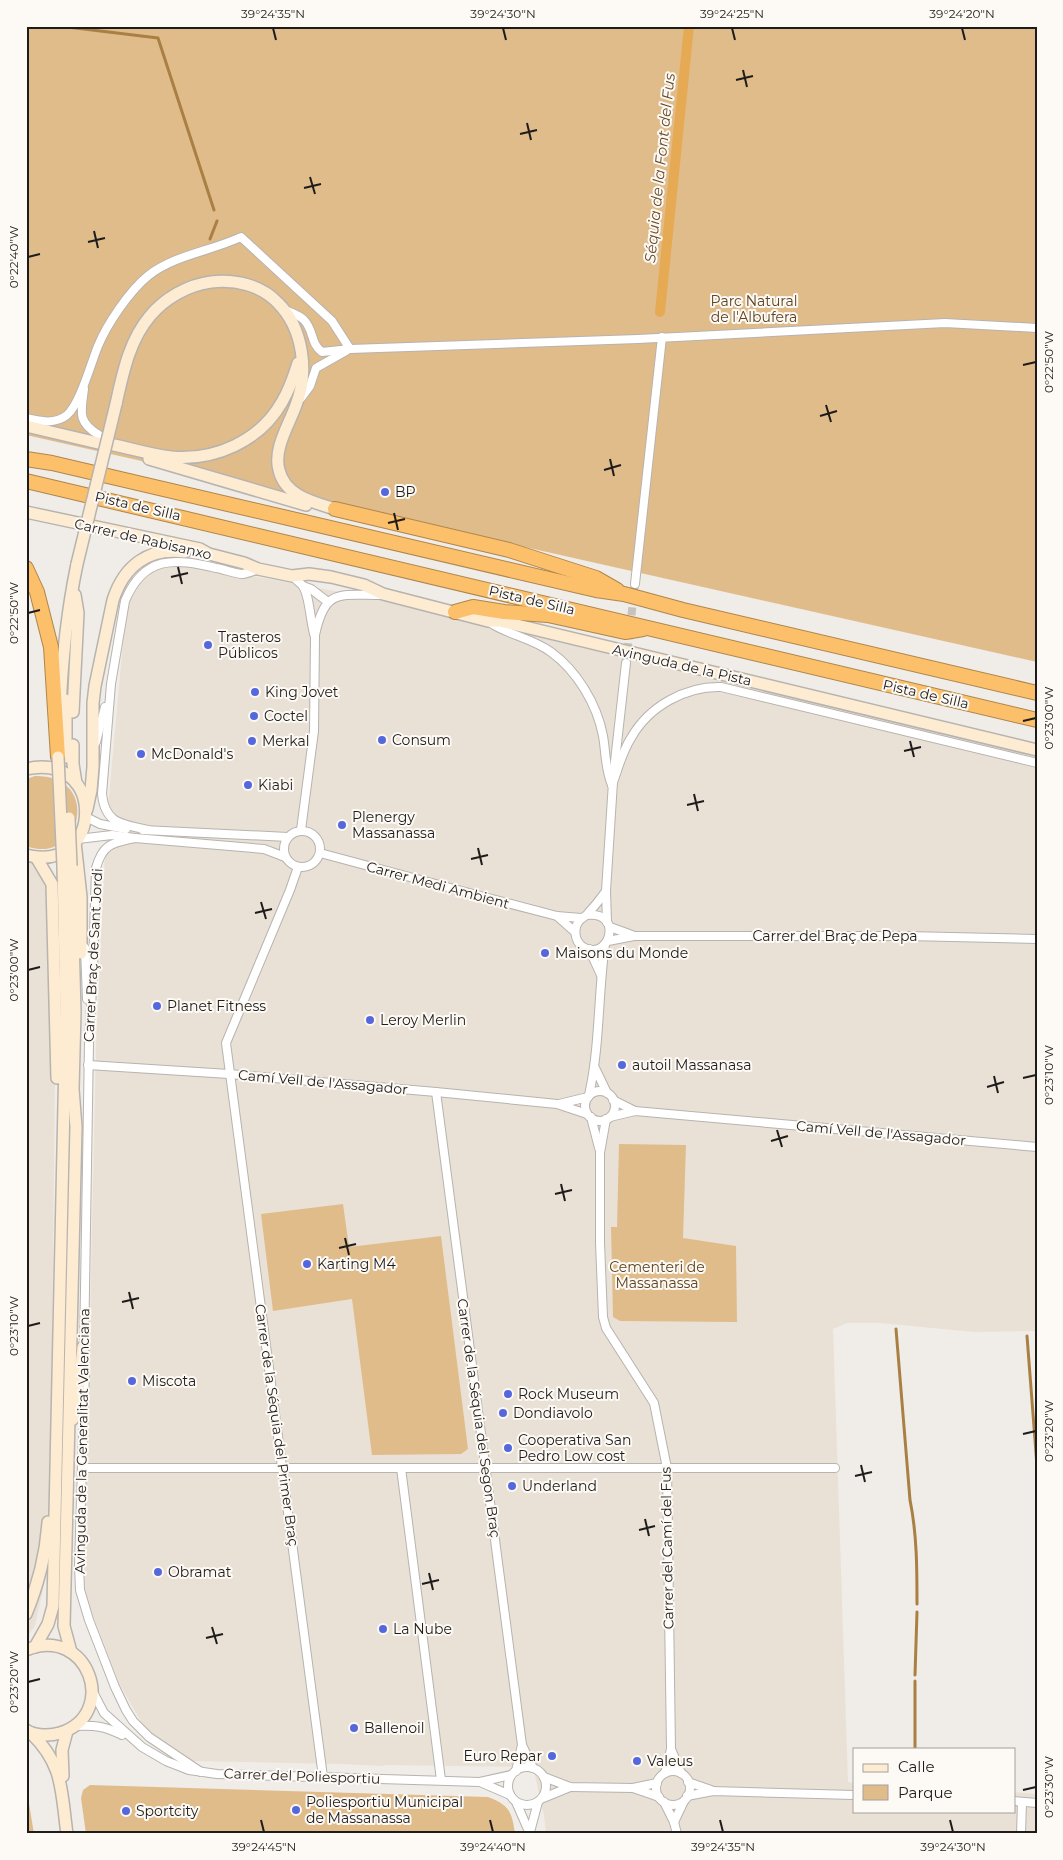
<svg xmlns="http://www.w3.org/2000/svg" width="1063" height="1860" font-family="Montserrat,sans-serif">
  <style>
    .built { fill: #e9e1d5 }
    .green { fill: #e1bc8b }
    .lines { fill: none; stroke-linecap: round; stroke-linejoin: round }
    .stream { stroke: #aa7f43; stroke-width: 3 }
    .canal { stroke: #e6aa54; stroke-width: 10 }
    .street-tunnel { stroke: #c6c2be; stroke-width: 8; stroke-dasharray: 8 4; stroke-linecap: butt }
    .street-casing { stroke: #b7b3af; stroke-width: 10 }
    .secondary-casing { stroke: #b7b3af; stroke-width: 14 }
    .highway-casing { stroke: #ae864e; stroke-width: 16 }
    .street { stroke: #fff; stroke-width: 8 }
    .secondary { stroke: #feecd2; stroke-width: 11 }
    .highway { stroke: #fcbf6a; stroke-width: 14 }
    .secondary-bridge-casing { stroke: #b7b3af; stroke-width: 14; stroke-linecap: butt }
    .secondary-bridge { stroke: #feecd2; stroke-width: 11 }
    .ticks { fill: none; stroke: #1e1c1b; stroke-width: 2 }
    .poi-dot { fill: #5567dd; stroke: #fdf9f4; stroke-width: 2 }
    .labels { text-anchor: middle; stroke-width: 4; stroke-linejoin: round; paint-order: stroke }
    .park-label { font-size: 14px; fill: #5d4320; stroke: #fdf9f4 }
    .poi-label { font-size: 14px; fill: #1e1c1b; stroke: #fdf9f4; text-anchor: start }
    .street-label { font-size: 14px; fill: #1e1c1b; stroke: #fdf9f4 }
    .water-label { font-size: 15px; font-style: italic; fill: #644a27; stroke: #fdf9f4 }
    .neatline { fill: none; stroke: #1e1c1b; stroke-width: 2 }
    .ticks-label { font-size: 12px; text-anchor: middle; fill: #1e1c1b }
  </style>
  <rect width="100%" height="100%" fill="#f0ece7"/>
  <g class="built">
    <path d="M168,561L423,607L1037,756V1331L974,1332L880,1323H847L833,1329L848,1782L854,1783V1811H1014V1792L1037,1794V1834H546L544,1815L533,1767L384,1765V1766L340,1764L193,1761L147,1732L120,1685L84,1592L96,1047L106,829L125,621L135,582Z"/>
    <path d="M26,856L57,880L50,1558L35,1626L26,1638Z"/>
  </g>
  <g class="green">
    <path d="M26,26H1037V662L26,435Z"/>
    <path d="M35,776C103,775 81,867 26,846V779Z"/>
    <path d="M619,1144L686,1145L683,1238L736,1246L737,1322L620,1321L613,1317L611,1227H617Z"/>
    <path d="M343,1204L349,1247L441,1236L468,1449L461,1454L372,1455L352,1299L273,1311L261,1214Z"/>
    <path d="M26,1785L34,1834H26Z"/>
    <path d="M90,1785L488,1797C510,1805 512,1813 515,1834H86L81,1798L83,1790Z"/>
  </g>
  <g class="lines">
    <g class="stream">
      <path d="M59,26L158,38L214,210"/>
      <path d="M210,239L217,221"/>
      <path d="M896,1329L910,1500C917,1534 917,1570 917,1604"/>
      <path d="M1027,1336L1037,1466"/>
      <path d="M915,1675L917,1612"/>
      <path d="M915,1749V1681"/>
    </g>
    <path class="canal" d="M660,312L689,26"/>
    <path class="street-tunnel" d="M626,663L635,584"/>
    <defs>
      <g id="street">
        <path d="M285,310C292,313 299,315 304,320C314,330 310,343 322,352L350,349L638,339L945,323L1037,328"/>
        <path d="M84,389C81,412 77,422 99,435"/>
        <path d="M301,398L310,386L316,368L346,351"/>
        <path d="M26,418C39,421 55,425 67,415C80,404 91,363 98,346C107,324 130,290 149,275C175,255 211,251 241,237L332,321L350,349"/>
        <path d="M292,576C295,579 299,582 302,585C310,594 310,623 315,637L314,731L301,830"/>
        <path d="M635,584L662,337"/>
        <path d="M303,586L311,589L328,602"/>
        <path d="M489,622C508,635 532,638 551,652C577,671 597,704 603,736C606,753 605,769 612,785"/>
        <path d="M315,635C325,588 339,595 381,595"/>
        <path d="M96,742L105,707"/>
        <path d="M614,770L626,663"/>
        <path d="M612,785C618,769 622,752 631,738C649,706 686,686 721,687L1037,763"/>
        <path d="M86,817L100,824L126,829"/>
        <path d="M143,830L288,837"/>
        <path d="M148,830C122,824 105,824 102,794L111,684L125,601C144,555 175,558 216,568C224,569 235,574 243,574C248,573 254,571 258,569"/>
        <circle cx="302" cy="849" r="18"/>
        <path d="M78,839L112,835L135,838L264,849L285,857"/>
        <path d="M320,853L488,898L557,916L581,918"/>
        <path d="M298,867L290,890L226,1043L323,1777"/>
        <path d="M587,915C625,911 609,963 583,947C574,941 573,927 580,920C583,917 587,916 589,912C595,906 601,898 606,891"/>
        <path d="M557,916L575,932"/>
        <path d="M607,922L606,891L613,782"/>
        <path d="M610,927L632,935"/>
        <path d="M608,941L634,936H907L1037,939"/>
        <path d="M85,948L87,999"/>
        <path d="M589,949L601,975"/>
        <path d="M88,1065L229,1074L436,1092L557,1104L587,1114"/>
        <path d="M595,1068L607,1093"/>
        <circle cx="600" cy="1106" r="15"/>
        <path d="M436,1092L522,1745L533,1768"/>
        <path d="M589,1095C600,1046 598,994 605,944"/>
        <path d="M613,1100L635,1111"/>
        <path d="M559,1104L588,1097"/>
        <path d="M591,1117L599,1148"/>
        <path d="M610,1117L635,1111L1037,1147"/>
        <path d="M606,1119L600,1153V1243L603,1317L606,1328L654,1403L667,1468L671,1749L665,1773"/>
        <path d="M84,1350L89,1043L93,971L96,868C103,843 113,843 135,838"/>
        <path d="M85,1369L79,1566L80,1590L89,1620L115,1687L126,1710L133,1721L149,1737L201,1772"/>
        <path d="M83,1468H835"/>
        <path d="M401,1468L441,1780"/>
        <path d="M92,1690L104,1713L142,1747L166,1761L189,1770L217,1774L480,1782L510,1795"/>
        <path d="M75,1726C95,1725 104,1726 122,1735"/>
        <path d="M671,1749L681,1773"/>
        <circle cx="527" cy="1786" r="19"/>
        <path d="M516,1771L522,1745"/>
        <circle cx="673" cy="1788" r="17"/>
        <path d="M544,1777L570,1787L633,1788L657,1783"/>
        <path d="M480,1782L511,1775"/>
        <path d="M688,1782L711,1790"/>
        <path d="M633,1788L659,1797"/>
        <path d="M687,1796L713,1791L854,1795"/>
        <path d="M543,1798L570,1787"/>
        <path d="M1014,1801L1037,1803"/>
        <path d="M516,1802L530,1834"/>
        <path d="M664,1802L674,1822L677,1834"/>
        <path d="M674,1822L684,1801"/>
        <path d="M530,1832L538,1802"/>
        <path d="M1021,1834L1022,1802"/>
      </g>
      <g id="secondary">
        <path d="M116,404C123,373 129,341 150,316C165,298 188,285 211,282C235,279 261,285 278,303C303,328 309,372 296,405C289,425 273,449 279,470C285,496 313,502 335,509"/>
        <path d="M26,426L98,443"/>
        <path d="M114,445C133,449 152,455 171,457C215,461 260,441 282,402C289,390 294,376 298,363"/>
        <path d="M149,459L306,505"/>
        <path d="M26,512L200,549L209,554L244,563L258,569L292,576L309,574L331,577L364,585L383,594L488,621H500L1037,750"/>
        <path d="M60,709C62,660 67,612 77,564"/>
        <path d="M73,712L78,613L75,595"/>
        <path d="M73,745V764L76,783"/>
        <path d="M66,757V700"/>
        <path d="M26,769C107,751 104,875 26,855"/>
        <path d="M87,809L91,790L93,767V703L95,686L113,600C124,566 148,547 185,552"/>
        <path d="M75,842L81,897V953"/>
        <path d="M36,857L52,884L57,1078"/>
        <path d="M71,866L75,1012L73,1089L76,1127L64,1626L71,1652"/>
        <path d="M73,1419L77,1402L83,1347"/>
        <path d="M26,1614C38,1585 46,1554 48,1522"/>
        <path d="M35,1647L48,1624L53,1606L66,1013L63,866"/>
        <path d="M26,1650C88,1624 120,1714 60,1733C50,1736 35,1736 26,1730"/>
        <path d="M31,1733C64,1765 61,1791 67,1834"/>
        <path d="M63,1776L62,1750L67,1731"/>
      </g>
      <g id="highway">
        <path d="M26,459L52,463L596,590L624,594L683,610L1037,693"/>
        <path d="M26,481L1037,720"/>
        <path d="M335,509L509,550L596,578L617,590"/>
        <path d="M26,568L37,592L51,647L58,757"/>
        <path d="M455,612L473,607L504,612L548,615L625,632L643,629"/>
      </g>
    </defs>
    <use href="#street" class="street-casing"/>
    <use href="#secondary" class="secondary-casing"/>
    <use href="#highway" class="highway-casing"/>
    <use href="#street" class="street"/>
    <use href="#secondary" class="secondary"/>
    <use href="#highway" class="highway"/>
    <defs>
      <g id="secondary-bridge">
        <path d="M77,564L116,404"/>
        <path d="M58,757L63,866"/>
        <path d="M69,818L71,866"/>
      </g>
    </defs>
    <use href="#secondary-bridge" class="secondary-bridge-casing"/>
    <use href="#secondary-bridge" class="secondary-bridge"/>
  </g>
  <path class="ticks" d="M273,28L276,40M503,28L506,40M732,28L735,40M962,28L965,40M743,70L747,87M736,80L753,76M527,123L531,140M520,134L537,130M310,177L315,194M304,188L321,184M94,231L98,248M88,242L105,238M28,257L40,254M1023,365L1036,362M826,405L831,422M820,416L837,411M610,459L614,476M604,470L621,465M394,513L398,530M388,523L405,519M178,567L182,584M171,577L188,573M28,613L40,610M1023,721L1036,718M910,741L914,757M904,751L921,747M694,794L698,811M687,805L704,801M478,848L482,865M471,859L488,855M261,902L266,919M255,913L272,909M28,970L40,967M994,1076L998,1093M1023,1078L1036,1075M987,1087L1004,1082M777,1130L782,1147M771,1141L788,1136M561,1184L565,1201M555,1194L572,1190M345,1238L349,1255M339,1248L356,1244M129,1292L133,1309M122,1302L139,1298M28,1326L40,1323M1023,1434L1036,1431M861,1465L865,1482M855,1476L872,1472M645,1519L649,1536M639,1530L655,1526M429,1573L433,1590M422,1584L439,1580M212,1627L217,1644M206,1638L223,1634M28,1682L40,1679M1023,1790L1036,1787M261,1820L264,1832M490,1820L493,1832M720,1820L723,1832M950,1820L953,1832"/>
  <g class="poi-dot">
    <circle cx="385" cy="492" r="5"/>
    <circle cx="208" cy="645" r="5"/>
    <circle cx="255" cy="692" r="5"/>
    <circle cx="254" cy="716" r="5"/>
    <circle cx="382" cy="740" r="5"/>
    <circle cx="252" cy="741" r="5"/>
    <circle cx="141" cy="754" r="5"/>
    <circle cx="248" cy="785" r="5"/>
    <circle cx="342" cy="825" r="5"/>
    <circle cx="545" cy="953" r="5"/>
    <circle cx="157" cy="1006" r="5"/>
    <circle cx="370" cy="1020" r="5"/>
    <circle cx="622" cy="1065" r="5"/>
    <circle cx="307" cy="1264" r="5"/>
    <circle cx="132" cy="1381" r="5"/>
    <circle cx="508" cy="1394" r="5"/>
    <circle cx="503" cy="1413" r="5"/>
    <circle cx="508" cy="1448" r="5"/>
    <circle cx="512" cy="1486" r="5"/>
    <circle cx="158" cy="1572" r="5"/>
    <circle cx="383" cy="1629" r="5"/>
    <circle cx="354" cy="1728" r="5"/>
    <circle cx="552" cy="1756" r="5"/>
    <circle cx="637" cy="1761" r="5"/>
    <circle cx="296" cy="1810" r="5"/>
    <circle cx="126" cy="1811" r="5"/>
  </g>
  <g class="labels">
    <g class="park-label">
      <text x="754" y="306">Parc Natural<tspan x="754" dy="16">de l'Albufera</tspan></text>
      <text x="657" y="1272">Cementeri de<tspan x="657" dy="16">Massanassa</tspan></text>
    </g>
    <g class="poi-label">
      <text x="395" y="497">BP</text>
      <text x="218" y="642">Trasteros<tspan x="218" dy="16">Públicos</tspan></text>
      <text x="265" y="697">King Jovet</text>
      <text x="264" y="721">Coctel</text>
      <text x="392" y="745">Consum</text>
      <text x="262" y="746">Merkal</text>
      <text x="151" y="759">McDonald's</text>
      <text x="258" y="790">Kiabi</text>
      <text x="352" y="822">Plenergy<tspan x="352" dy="16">Massanassa</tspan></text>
      <text x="555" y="958">Maisons du Monde</text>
      <text x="167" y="1011">Planet Fitness</text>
      <text x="380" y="1025">Leroy Merlin</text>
      <text x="632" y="1070">autoil Massanasa</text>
      <text x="317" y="1269">Karting M4</text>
      <text x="142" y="1386">Miscota</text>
      <text x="518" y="1399">Rock Museum</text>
      <text x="513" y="1418">Dondiavolo</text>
      <text x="518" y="1445">Cooperativa San<tspan x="518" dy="16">Pedro Low cost</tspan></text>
      <text x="522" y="1491">Underland</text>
      <text x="168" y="1577">Obramat</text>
      <text x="393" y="1634">La Nube</text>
      <text x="364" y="1733">Ballenoil</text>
      <text x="542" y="1761" text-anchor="end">Euro Repar</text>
      <text x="647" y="1766">Valeus</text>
      <text x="306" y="1807">Poliesportiu Municipal<tspan x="306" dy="16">de Massanassa</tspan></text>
      <text x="136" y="1816">Sportcity</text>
    </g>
    <g class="street-label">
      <text transform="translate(138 506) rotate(13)" y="5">Pista de Silla</text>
      <text transform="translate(143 539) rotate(13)" y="5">Carrer de Rabisanxo</text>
      <text transform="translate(532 600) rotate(13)" y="5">Pista de Silla</text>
      <text transform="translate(682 665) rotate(13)" y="5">Avinguda de la Pista</text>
      <text transform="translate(926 694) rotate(13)" y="5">Pista de Silla</text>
      <text transform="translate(438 885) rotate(15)" y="5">Carrer Medi Ambient</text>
      <text x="835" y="941">Carrer del Braç de Pepa</text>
      <text transform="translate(93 955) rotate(-87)" y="5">Carrer Braç de Sant Jordi</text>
      <text transform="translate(323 1082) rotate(5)" y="5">Camí Vell de l'Assagador</text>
      <text transform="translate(881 1133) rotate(5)" y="5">Camí Vell de l'Assagador</text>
      <text transform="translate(479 1418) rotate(82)" y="5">Carrer de la Séquia del Segon Braç</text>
      <text transform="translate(277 1425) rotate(82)" y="5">Carrer de la Séquia del Primer Braç</text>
      <text transform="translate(82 1441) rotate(-89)" y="5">Avinguda de la Generalitat Valenciana</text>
      <text transform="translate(667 1548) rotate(-91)" y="5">Carrer del Camí del Fus</text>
      <text transform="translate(302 1776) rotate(2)" y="5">Carrer del Poliesportiu</text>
    </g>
    <g class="water-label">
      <text transform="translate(660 168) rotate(-84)" y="5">Séquia de la Font del Fus</text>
    </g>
  </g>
  <rect width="1063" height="1860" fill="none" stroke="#fdf9f4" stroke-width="55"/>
  <rect x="853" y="1748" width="162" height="65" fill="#fdf9f4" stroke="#a4a19d"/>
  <rect x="863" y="1764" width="25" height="8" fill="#feecd2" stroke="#a4a19d"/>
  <text x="898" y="1772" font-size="15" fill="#1e1c1b">Calle</text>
  <rect x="863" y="1785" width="25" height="15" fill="#e1bc8b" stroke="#a4a19d"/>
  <text x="898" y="1798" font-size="15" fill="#1e1c1b">Parque</text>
  <rect x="28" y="28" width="1008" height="1804" class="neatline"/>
  <g class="ticks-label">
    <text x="273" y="18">39°24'35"N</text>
    <text x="503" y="18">39°24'30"N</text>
    <text x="732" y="18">39°24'25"N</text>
    <text x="962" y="18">39°24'20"N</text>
    <text transform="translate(14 257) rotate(-90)" y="4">0°22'40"W</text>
    <text transform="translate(1049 362) rotate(-90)" y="4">0°22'50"W</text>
    <text transform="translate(14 613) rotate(-90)" y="4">0°22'50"W</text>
    <text transform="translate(1049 718) rotate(-90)" y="4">0°23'00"W</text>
    <text transform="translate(14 970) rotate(-90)" y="4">0°23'00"W</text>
    <text transform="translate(1049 1075) rotate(-90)" y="4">0°23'10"W</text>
    <text transform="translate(14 1326) rotate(-90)" y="4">0°23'10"W</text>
    <text transform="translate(1049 1431) rotate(-90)" y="4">0°23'20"W</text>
    <text transform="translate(14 1682) rotate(-90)" y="4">0°23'20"W</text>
    <text transform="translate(1049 1787) rotate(-90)" y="4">0°23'30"W</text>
    <text x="264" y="1851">39°24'45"N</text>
    <text x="493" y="1851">39°24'40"N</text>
    <text x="723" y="1851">39°24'35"N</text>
    <text x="953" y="1851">39°24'30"N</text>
  </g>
</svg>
